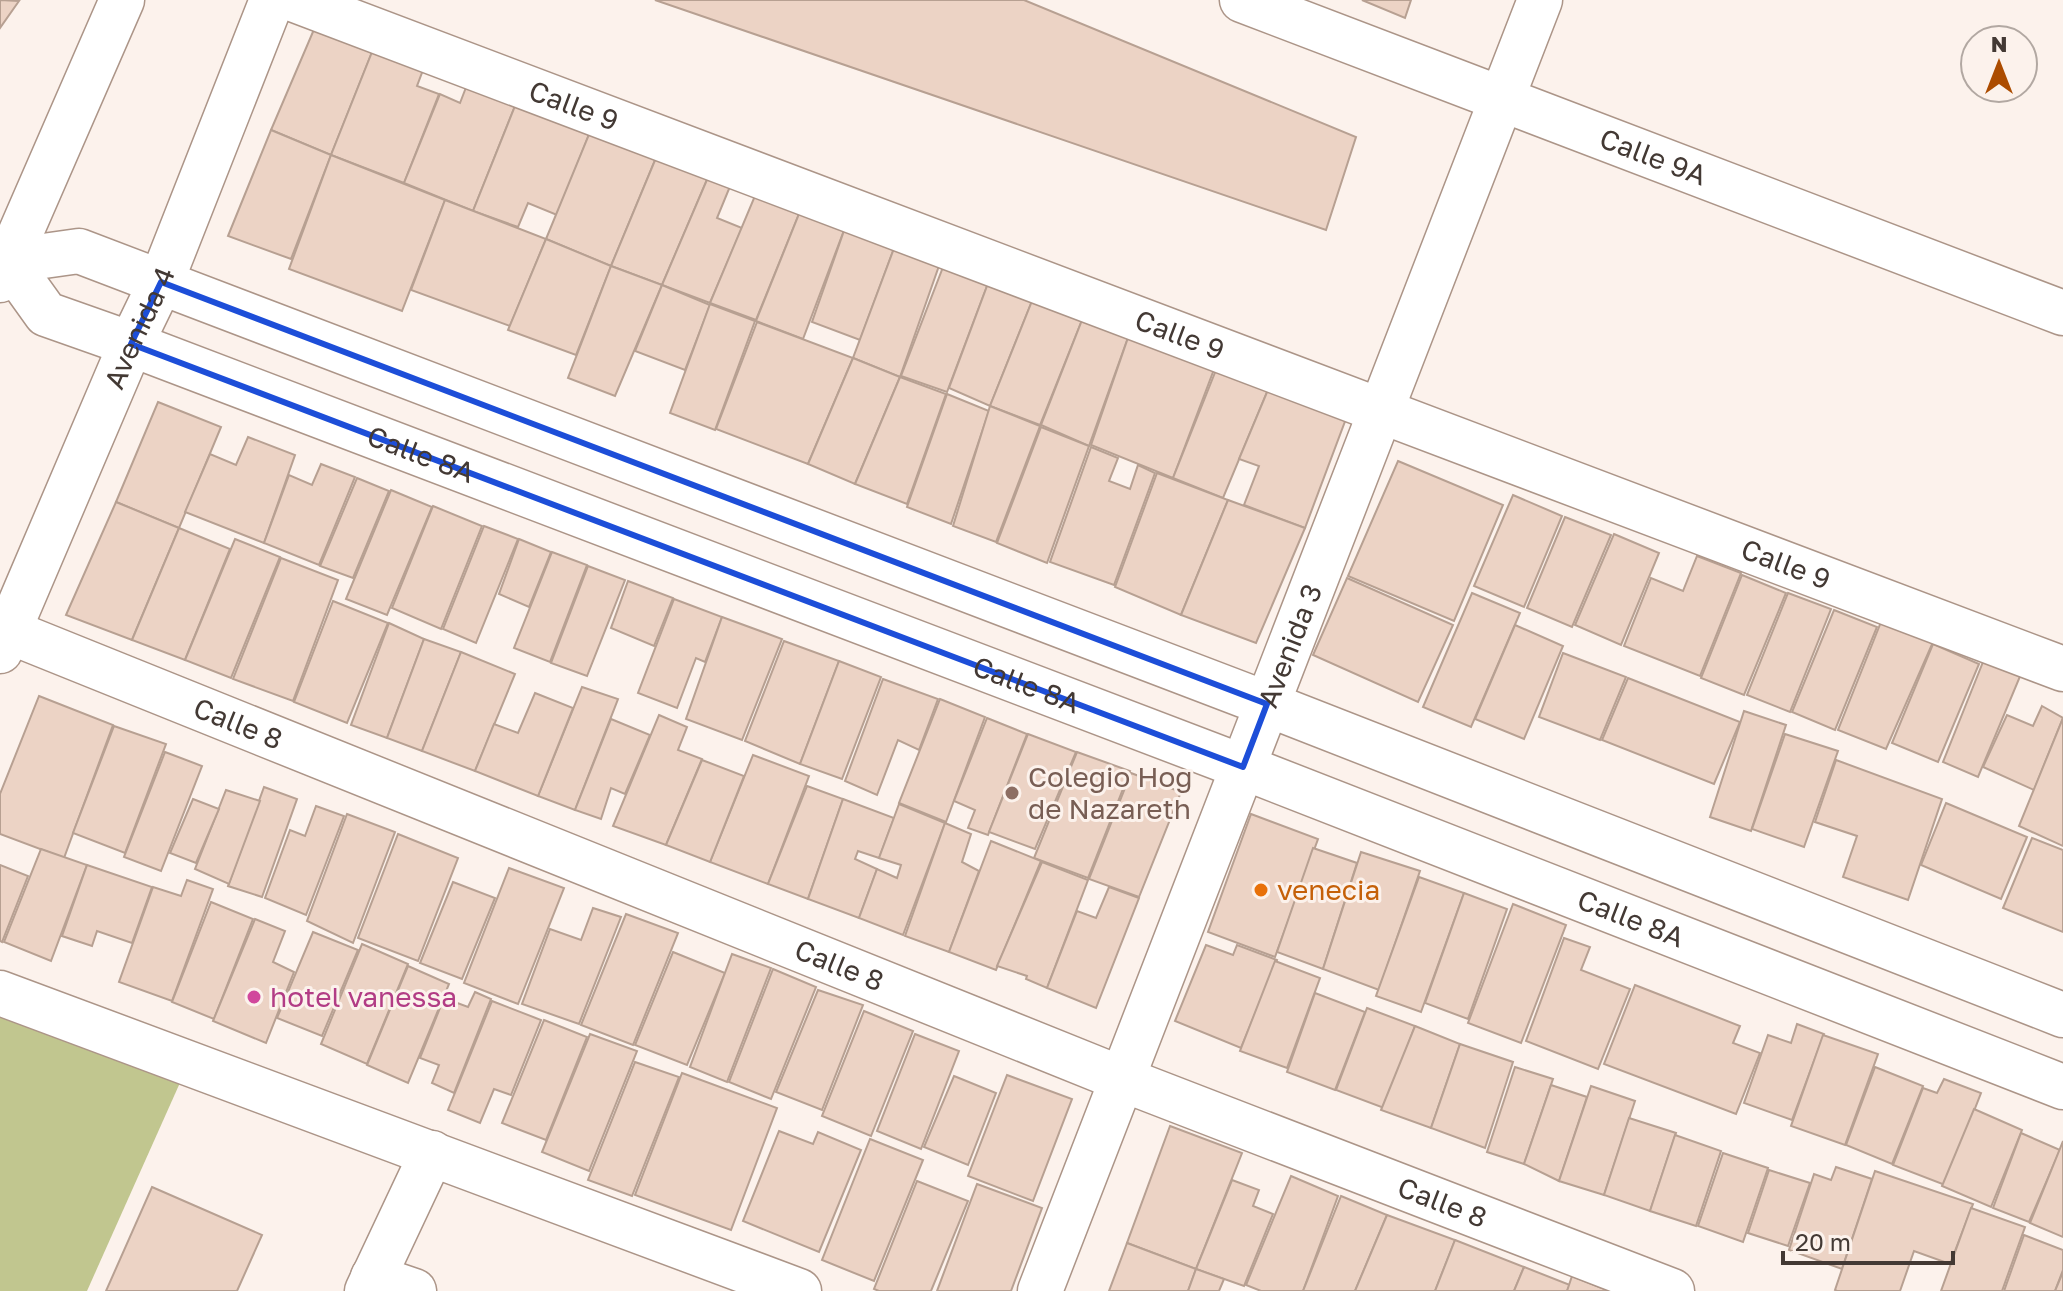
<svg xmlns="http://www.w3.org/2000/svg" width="2063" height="1291" font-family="'Golos Text',sans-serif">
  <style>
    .green { fill: #c1c68f }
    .building { fill: #ecd3c5; stroke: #b7a092; stroke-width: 2 }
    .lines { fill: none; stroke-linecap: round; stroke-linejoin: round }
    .street-casing { stroke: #ac9588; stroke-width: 47 }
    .street { stroke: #fff; stroke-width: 44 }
    .marked { fill: none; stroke: #1d4ed8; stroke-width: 6; stroke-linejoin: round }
    .education-dot { fill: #8d6e63; stroke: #fcf2ec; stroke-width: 3 }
    .food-dot { fill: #e8710a; stroke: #fcf2ec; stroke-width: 3 }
    .hotel-dot { fill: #d1479c; stroke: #fcf2ec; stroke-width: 3 }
    .labels { text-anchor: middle; stroke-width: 6; stroke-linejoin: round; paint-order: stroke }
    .street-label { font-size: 28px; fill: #433934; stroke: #fcf2ec }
    .education-label { font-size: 28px; fill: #785e54; stroke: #fcf2ec; text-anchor: start }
    .food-label { font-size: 28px; fill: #c56008; stroke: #fcf2ec; text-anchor: start }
    .hotel-label { font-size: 28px; fill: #b23c85; stroke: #fcf2ec; text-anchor: start }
  </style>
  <rect width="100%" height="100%" fill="#fcf2ec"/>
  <path class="green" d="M0,1002L183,1076L87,1291H0Z"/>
  <g class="building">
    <path d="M0,0L19,1L0,28Z"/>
    <path d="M655,0H1024L1356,137L1326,230Z"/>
    <path d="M1362,0H1411L1405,18Z"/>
    <path d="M318,20L376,42L331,155L271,130Z"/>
    <path d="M376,42L426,62L417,86L439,94L404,183L331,155Z"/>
    <path d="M470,77L519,96L473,211L404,183L440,94L460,103Z"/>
    <path d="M519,96L592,127L557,215L528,203L518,227L473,211Z"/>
    <path d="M592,127L658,153L611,266L546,239Z"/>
    <path d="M271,130L331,155L291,259L228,236Z"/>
    <path d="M658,153L709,175L662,285L611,266Z"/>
    <path d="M331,155L445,200L402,311L289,269Z"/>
    <path d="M709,175L731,184L717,218L742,228L710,303L662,285Z"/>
    <path d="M757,191L801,209L756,320L710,303Z"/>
    <path d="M445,200L546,239L510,326L411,290Z"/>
    <path d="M801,209L846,225L803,339L756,321Z"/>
    <path d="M846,225L896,243L860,340L812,322Z"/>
    <path d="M546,239L611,266L576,355L508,330Z"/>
    <path d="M896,243L941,260L900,377L853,358Z"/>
    <path d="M945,262L990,278L947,392L901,376Z"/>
    <path d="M611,266L662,285L615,396L568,378Z"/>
    <path d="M990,278L1034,296L990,406L949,388Z"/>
    <path d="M662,285L710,305L685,370L635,351Z"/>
    <path d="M1034,296L1084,315L1040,425L990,406Z"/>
    <path d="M710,304L755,321L715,430L670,413Z"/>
    <path d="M1084,315L1130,332L1089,446L1041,425Z"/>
    <path d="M757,322L853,358L808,464L716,429Z"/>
    <path d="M1130,332L1216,364L1173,478L1091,445Z"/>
    <path d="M853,358L900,377L855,484L808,464Z"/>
    <path d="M1218,365L1270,385L1223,498L1173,478Z"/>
    <path d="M900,377L946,394L907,504L855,484Z"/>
    <path d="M1270,385L1347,416L1305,528L1244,505L1259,466L1239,459Z"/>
    <path d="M947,394L989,411L951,524L907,507Z"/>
    <path d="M158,402L221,427L179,528L116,502Z"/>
    <path d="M990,406L1040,426L996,542L953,526Z"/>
    <path d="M1041,427L1089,446L1047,563L997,543Z"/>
    <path d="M248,437L295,455L264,543L185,512L210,454L236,465Z"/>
    <path d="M1091,447L1118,458L1109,481L1130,489L1138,465L1155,473L1114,585L1050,562Z"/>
    <path d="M1398,461L1503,505L1454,621L1348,576Z"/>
    <path d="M321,464L355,477L319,565L264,543L289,475L312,485Z"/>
    <path d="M1157,473L1228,500L1181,615L1115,587Z"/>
    <path d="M357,478L389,491L353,578L320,566Z"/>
    <path d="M391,490L432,507L387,615L346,599Z"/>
    <path d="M1513,495L1562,516L1524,607L1474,586Z"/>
    <path d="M1228,500L1305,528L1256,643L1181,615Z"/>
    <path d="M116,502L179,528L132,640L66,615Z"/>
    <path d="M433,506L482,526L441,629L392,608Z"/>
    <path d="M1565,517L1611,535L1572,627L1527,608Z"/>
    <path d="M484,526L518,539L476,643L443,629Z"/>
    <path d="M179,528L230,549L185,660L132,640Z"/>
    <path d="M1614,534L1659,553L1621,645L1575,625Z"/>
    <path d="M235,539L280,557L231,678L185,660Z"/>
    <path d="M519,539L551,552L529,607L499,594Z"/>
    <path d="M552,552L587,565L550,662L514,648Z"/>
    <path d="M1697,556L1741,573L1700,676L1624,646L1651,578L1683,591Z"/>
    <path d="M281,558L338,580L293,701L233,679Z"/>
    <path d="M588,566L625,580L587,676L551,663Z"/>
    <path d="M1742,575L1786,593L1744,695L1701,678Z"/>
    <path d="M1347,578L1453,625L1418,702L1313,655Z"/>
    <path d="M628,581L673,598L654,646L611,628Z"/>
    <path d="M1472,593L1520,613L1471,727L1423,707Z"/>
    <path d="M1788,593L1831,609L1790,712L1747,695Z"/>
    <path d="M674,599L722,617L705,662L696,658L677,708L638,693Z"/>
    <path d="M333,601L388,623L347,723L294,702Z"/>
    <path d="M1834,610L1877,627L1835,730L1792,712Z"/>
    <path d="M1885,612L1937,633L1886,749L1838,730Z"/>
    <path d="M722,617L782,639L742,740L686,719Z"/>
    <path d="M389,623L424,639L387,738L351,725Z"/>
    <path d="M1515,625L1563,646L1524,739L1475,719Z"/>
    <path d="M424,639L461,652L422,751L387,738Z"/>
    <path d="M784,641L839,661L800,764L745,741Z"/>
    <path d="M1933,644L1979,664L1938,762L1892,743Z"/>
    <path d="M461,652L515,674L475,771L422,751Z"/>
    <path d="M1563,653L1626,677L1600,740L1539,717Z"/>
    <path d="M1985,657L2021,674L1978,777L1943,762Z"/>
    <path d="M839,661L881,677L842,779L800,764Z"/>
    <path d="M1628,678L1740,722L1714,784L1602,740Z"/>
    <path d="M883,679L938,699L919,750L898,740L877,795L845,781Z"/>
    <path d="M582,687L618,699L575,810L538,796Z"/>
    <path d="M535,693L573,708L538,796L475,771L494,724L518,733Z"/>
    <path d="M39,696L113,725L64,858L0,834V794Z"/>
    <path d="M940,699L985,717L946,822L899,803Z"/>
    <path d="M2042,706L2063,718L2034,790L1983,767L2007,715L2033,726Z"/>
    <path d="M1744,711L1786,725L1751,831L1710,817Z"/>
    <path d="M659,715L687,727L678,750L702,759L666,845L613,826Z"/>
    <path d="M987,718L1027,734L988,835L968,828L975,810L954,801Z"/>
    <path d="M2063,718V846L2019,826Z"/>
    <path d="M611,719L650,735L625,794L611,788L601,819L575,810Z"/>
    <path d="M114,726L166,744L125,853L73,833Z"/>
    <path d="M1028,734L1076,752L1035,849L989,832Z"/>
    <path d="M1785,734L1838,751L1804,847L1752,829Z"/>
    <path d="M165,752L202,766L161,871L124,857Z"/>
    <path d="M1077,752L1130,771L1088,878L1034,858Z"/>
    <path d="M753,755L809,776L768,884L710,862Z"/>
    <path d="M702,760L744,776L710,862L666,845Z"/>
    <path d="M1836,760L1942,799L1908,900L1843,877L1857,836L1815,822Z"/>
    <path d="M1131,773L1181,792L1139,897L1089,879Z"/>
    <path d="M807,786L843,799L808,899L768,884Z"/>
    <path d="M264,787L297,799L262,897L228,886Z"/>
    <path d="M226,790L260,801L229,884L195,869Z"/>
    <path d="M193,799L219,809L196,863L170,853Z"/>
    <path d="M843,799L894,818L879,858L858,851L855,859L877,869L859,918L808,899Z"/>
    <path d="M1946,803L2027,837L2001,899L1921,865Z"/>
    <path d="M899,804L945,823L903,935L859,918L877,869L897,878L901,865L879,858Z"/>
    <path d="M316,806L344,816L306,915L265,898L290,830L305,836Z"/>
    <path d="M347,814L395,832L353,943L307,921Z"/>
    <path d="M1251,814L1318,839L1275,957L1208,932Z"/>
    <path d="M945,823L971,834L962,862L979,871L949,952L905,936Z"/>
    <path d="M398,834L458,858L418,961L358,938Z"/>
    <path d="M2032,838L2063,850V932L2003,908Z"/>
    <path d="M991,841L1041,861L996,970L949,952Z"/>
    <path d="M1313,848L1357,863L1323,969L1277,952Z"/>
    <path d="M41,849L87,865L51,961L4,942Z"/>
    <path d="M1361,852L1420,871L1379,990L1323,969Z"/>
    <path d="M1042,862L1088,880L1047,988L1026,979L1027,976L997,966Z"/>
    <path d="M0,865L28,876L2,942L0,941Z"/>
    <path d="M87,865L152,887L132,943L97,931L92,946L62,936Z"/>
    <path d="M509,868L564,888L518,1004L464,983Z"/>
    <path d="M1419,877L1464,893L1421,1012L1376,996Z"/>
    <path d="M187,880L213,889L172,1001L119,982L153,887L181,896Z"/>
    <path d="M453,882L495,898L462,979L420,963Z"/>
    <path d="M1109,887L1139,898L1096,1008L1047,988L1077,911L1096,918Z"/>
    <path d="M1464,893L1507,909L1468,1019L1425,1003Z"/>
    <path d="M211,902L253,919L214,1019L172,1002Z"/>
    <path d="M1513,904L1566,925L1521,1043L1468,1023Z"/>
    <path d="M593,908L621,917L579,1024L522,1004L550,929L581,940Z"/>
    <path d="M626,914L678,933L633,1045L581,1025Z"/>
    <path d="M255,919L285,931L273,962L294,972L266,1043L213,1021Z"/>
    <path d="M313,932L358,950L322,1036L277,1018Z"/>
    <path d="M1564,938L1590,947L1581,970L1630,989L1598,1069L1526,1041Z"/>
    <path d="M362,944L408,964L367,1064L321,1044Z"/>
    <path d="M1206,945L1233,955L1237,945L1277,960L1241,1048L1175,1021Z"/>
    <path d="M673,952L725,973L687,1065L635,1045Z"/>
    <path d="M732,954L771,968L727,1082L690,1067Z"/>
    <path d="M1275,961L1320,978L1287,1068L1240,1051Z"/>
    <path d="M408,966L449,984L408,1083L367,1065Z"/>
    <path d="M773,969L816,987L771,1099L729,1082Z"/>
    <path d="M1635,985L1740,1026L1733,1043L1760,1053L1736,1114L1604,1064Z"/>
    <path d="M818,990L863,1005L822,1110L776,1092Z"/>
    <path d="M475,992L491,999L454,1093L432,1083L439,1065L420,1058L444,998L468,1007Z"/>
    <path d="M1315,993L1365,1012L1335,1090L1287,1072Z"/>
    <path d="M492,1001L541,1020L511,1095L494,1089L480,1123L448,1110Z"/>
    <path d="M1367,1008L1415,1026L1384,1108L1336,1090Z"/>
    <path d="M864,1011L913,1031L871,1136L822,1116Z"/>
    <path d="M544,1020L587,1037L546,1140L502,1123Z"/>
    <path d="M1797,1024L1824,1034L1792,1120L1744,1103L1768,1035L1791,1043Z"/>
    <path d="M1415,1026L1460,1044L1431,1128L1381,1110Z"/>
    <path d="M590,1034L637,1051L589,1171L542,1152Z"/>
    <path d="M915,1034L959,1051L921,1149L877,1131Z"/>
    <path d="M1823,1035L1878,1054L1845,1145L1791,1126Z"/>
    <path d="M1460,1044L1513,1062L1485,1148L1431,1128Z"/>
    <path d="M635,1062L679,1077L632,1196L588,1180Z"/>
    <path d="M1515,1067L1553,1079L1524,1164L1487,1152Z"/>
    <path d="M1875,1067L1923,1086L1892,1164L1846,1145Z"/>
    <path d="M682,1073L777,1108L731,1230L635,1195Z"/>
    <path d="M1007,1075L1072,1099L1033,1201L968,1176Z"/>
    <path d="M954,1076L996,1093L968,1165L924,1147Z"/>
    <path d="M1944,1079L1981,1093L1945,1185L1893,1165L1923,1088L1937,1093Z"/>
    <path d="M1551,1085L1587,1097L1559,1181L1524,1164Z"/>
    <path d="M1591,1086L1635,1101L1604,1195L1559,1181Z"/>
    <path d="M1974,1109L2022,1130L1991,1207L1942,1186Z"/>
    <path d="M1629,1118L1676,1133L1650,1211L1604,1195Z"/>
    <path d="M1170,1126L1242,1153L1196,1269L1127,1243Z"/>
    <path d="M779,1131L813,1144L818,1132L861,1150L819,1252L743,1221Z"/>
    <path d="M2021,1133L2060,1150L2029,1222L1993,1208Z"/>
    <path d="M1675,1135L1721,1151L1696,1226L1650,1211Z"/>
    <path d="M870,1139L923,1160L874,1281L822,1260Z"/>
    <path d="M2063,1141V1237L2030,1223Z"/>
    <path d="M1723,1153L1768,1168L1743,1242L1698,1226Z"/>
    <path d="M1836,1167L1872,1179L1842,1269L1789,1250L1814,1174L1831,1180Z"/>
    <path d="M1769,1170L1810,1183L1788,1246L1748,1233Z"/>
    <path d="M1875,1171L1973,1204L1950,1264L1914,1251L1900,1291H1837L1835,1290Z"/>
    <path d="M1291,1176L1338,1196L1303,1291H1261L1246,1285Z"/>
    <path d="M1232,1180L1259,1190L1253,1206L1273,1214L1244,1286L1196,1269Z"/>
    <path d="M917,1181L968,1201L931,1291H879L874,1289Z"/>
    <path d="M977,1184L1042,1208L1011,1291H937Z"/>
    <path d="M152,1187L262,1235L237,1291H106Z"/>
    <path d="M1341,1196L1387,1215L1355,1291H1303Z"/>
    <path d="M1971,1208L2025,1227L2002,1291H1941Z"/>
    <path d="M1387,1215L1455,1240L1435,1291H1355Z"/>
    <path d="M2024,1235L2063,1250V1270L2055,1291H2004Z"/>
    <path d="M1455,1240L1524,1267L1514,1291H1435Z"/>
    <path d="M1127,1243L1196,1269L1188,1291H1109Z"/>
    <path d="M1524,1267L1570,1285L1567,1291H1514Z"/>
    <path d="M1196,1269L1224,1279L1219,1291H1188Z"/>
    <path d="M2063,1272V1291H2055Z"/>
    <path d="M1572,1276L1609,1291H1567Z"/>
  </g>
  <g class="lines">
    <defs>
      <g id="street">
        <path id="s1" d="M295,0L2063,669"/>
        <path id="s2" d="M1242,0L2063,313"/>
        <path id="s3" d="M0,258L8,261L46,314L131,344L1243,767L2063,1087"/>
        <path d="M8,261L79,251L1267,704L2063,1015"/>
        <path d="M0,280L122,0"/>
        <path id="s4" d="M8,631L1122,1079L1672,1291"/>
        <path id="s5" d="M0,651L131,344L161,282L272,0"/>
        <path d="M0,993L799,1291"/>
        <path d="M373,1277L414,1291"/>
        <path d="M367,1291L432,1153"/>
        <path id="s6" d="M1040,1291L1540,0"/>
      </g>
    </defs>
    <use href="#street" class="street-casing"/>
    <use href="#street" class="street"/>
  </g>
  <path class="marked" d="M161,282L1267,704L1243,767L131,344Z"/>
  <circle class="education-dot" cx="1012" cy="793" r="8"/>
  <circle class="food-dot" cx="1261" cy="890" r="8"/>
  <circle class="hotel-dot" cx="254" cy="997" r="8"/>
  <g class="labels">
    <g class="street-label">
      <text dy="10" stroke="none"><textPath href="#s1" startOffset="298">Calle 9</textPath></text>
      <text dy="10" stroke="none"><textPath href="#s2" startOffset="440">Calle 9A</textPath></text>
      <text dy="10" stroke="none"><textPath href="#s5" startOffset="352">Avenida 4</textPath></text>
      <text dy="10" stroke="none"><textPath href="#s1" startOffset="946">Calle 9</textPath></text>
      <text dy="10" stroke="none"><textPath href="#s3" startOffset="474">Calle 8A</textPath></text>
      <text dy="10" stroke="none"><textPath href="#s1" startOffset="1594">Calle 9</textPath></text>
      <text dy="10" stroke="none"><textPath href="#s6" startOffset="692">Avenida 3</textPath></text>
      <text dy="10" stroke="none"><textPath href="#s3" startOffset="1122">Calle 8A</textPath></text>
      <text dy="10" stroke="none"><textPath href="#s4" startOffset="248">Calle 8</textPath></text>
      <text dy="10" stroke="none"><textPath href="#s3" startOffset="1770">Calle 8A</textPath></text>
      <text dy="10" stroke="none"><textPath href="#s4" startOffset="896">Calle 8</textPath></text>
      <text dy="10" stroke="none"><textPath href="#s4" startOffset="1544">Calle 8</textPath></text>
    </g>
    <g class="education-label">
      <text x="1028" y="787">Colegio Hog<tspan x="1028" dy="32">de Nazareth</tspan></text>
    </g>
    <g class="food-label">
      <text x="1277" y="900">venecia</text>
    </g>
    <g class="hotel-label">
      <text x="270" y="1007">hotel vanessa</text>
    </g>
  </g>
  <g transform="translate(1999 64)"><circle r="38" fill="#fcf2ec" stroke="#b2a8a2" stroke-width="2"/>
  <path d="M0-6L14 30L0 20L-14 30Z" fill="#ac4c00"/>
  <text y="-12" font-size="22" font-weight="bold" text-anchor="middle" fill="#433934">N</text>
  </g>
  <path d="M1783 1251v12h170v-12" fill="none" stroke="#433934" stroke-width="4"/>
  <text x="1795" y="1251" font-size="24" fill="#433934" stroke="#fcf2ec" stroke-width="6" paint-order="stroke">20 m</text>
</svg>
